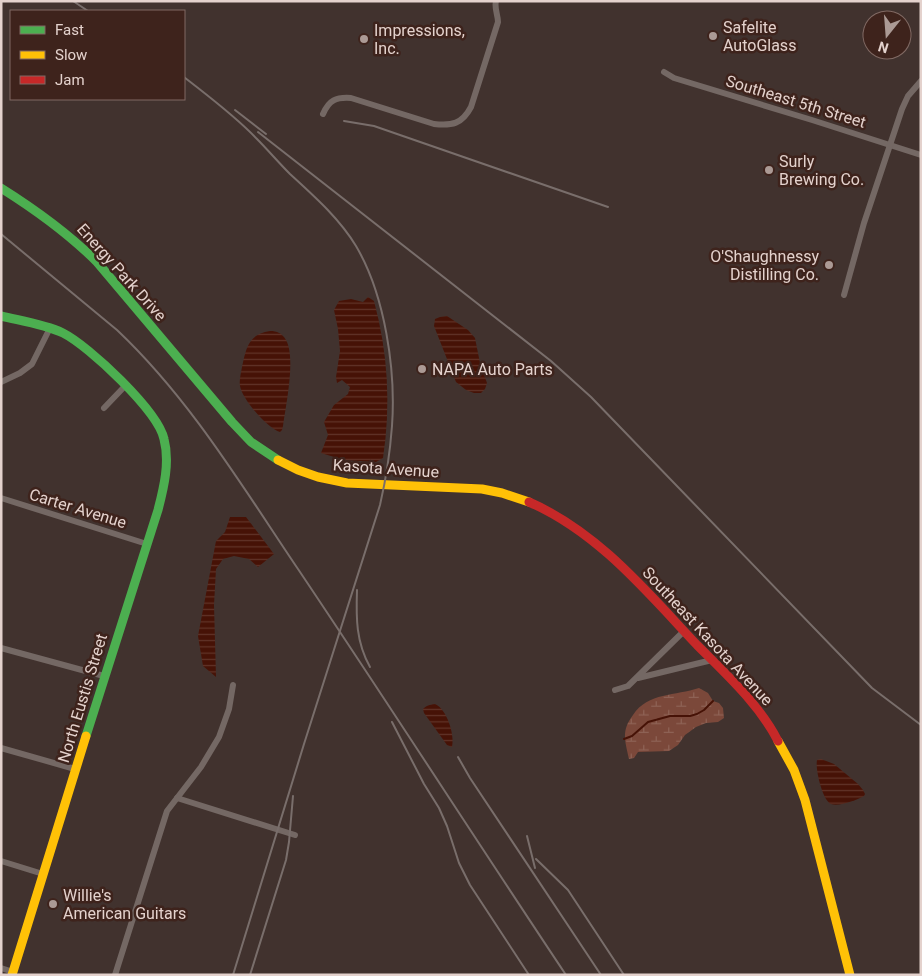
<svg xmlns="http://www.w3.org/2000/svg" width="922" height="976" font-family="Roboto,sans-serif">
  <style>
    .wetland { fill: url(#wetland-marsh) }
    .water { fill: url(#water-rules) }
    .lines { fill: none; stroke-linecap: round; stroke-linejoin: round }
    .stream { stroke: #461206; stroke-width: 2 }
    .street { stroke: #746864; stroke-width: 6 }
    .fast { stroke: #4caf50; stroke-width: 9 }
    .slow { stroke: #ffc107; stroke-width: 9 }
    .jam { stroke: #c62828; stroke-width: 9 }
    .rail { stroke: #796e6b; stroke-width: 2 }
    .poi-dot { fill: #ab9a95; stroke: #3e231c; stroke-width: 2 }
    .labels { text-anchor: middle; stroke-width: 5; stroke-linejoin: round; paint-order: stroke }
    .poi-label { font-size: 16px; fill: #e4d2cd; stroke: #3e231c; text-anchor: start }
    .street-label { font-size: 16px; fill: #e4d2cd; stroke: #3e231c }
  </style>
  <defs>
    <pattern id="wetland-marsh" width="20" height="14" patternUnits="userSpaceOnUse" patternTransform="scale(1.25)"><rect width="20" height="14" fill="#7b483a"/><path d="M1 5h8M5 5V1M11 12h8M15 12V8" fill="none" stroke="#8e6255"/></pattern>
    <pattern id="water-rules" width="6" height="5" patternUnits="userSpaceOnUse" patternTransform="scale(1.25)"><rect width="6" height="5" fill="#461206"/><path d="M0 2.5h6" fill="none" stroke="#613429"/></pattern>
  </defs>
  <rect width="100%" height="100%" fill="#41322e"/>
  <path class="wetland" d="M699,688L708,693L713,701L719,703L723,708L724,718L718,722L706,723L696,727L685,735L678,745L669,751L638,752L634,758L629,759C625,740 621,731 633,715C648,692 676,696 699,688Z"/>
  <g class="water">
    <path d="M368,297L374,301C388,353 391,405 383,458L376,462L344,460L321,453L328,435L324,422L334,405L348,394L350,387L342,380L337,383L336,377L340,351L338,329L334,310L339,301L351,299L363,302Z"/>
    <path d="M447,316L468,330L475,338L480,363L487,383L485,389L481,393H474L466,390L456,382L434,326L435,319L440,317Z"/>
    <path d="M270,331C277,331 282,333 286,340C296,358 286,404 283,426L282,430L280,432C268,429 242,399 240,386C239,380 241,373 242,367C246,349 248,334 270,331Z"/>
    <path d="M230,517H246L274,554L258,567L249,559L234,556L223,559L216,569L214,605L216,677L203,666L198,636L216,541L225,532Z"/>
    <path d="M435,704C447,709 455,735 452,747L447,745L424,713L423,709C427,705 429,705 435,704Z"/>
    <path d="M821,759L834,764L858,784L863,790L865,794L864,796C857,800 839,807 831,804C822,800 815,768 817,760Z"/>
  </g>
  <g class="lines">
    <path class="stream" d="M624,739L632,736L648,722L670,716H690L697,714L704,710L713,701"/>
    <g class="street">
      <path d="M664,72L674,78L812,120L921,155"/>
      <path d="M323,114C329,100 336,97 351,98L434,124C452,126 462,124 471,107L498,22C498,15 494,8 496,1"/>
      <path d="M844,295L864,223L902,109L908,96L921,81"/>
      <path d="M1,382L20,373L32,364L50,328"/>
      <path d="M104,408L125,386"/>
      <path d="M1,498L147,544"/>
      <path d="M1,648L104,676"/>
      <path d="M638,678L712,660"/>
      <path d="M615,690L628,686L684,631"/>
      <path d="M1,748L75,769"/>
      <path d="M177,798L295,835"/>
      <path d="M1,861L43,874"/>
      <path d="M1,968L13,972"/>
      <path d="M115,975L167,811L201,767L219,737L229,709L233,685"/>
    </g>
    <g class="fast">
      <path d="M1,188C36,210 68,233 97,262L232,422L251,442L278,460"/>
      <path d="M1,316C22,321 44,324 63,333C89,346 158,411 164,439C170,462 164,487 158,510L86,736"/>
    </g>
    <g class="slow">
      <path d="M278,460L298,470L318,477L347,483L482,489L502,493L529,502"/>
      <path d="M778,741L794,770L805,800L850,975"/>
      <path d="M12,975L86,736"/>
    </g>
    <path class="jam" d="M529,502C598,532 647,592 697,645C726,674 759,704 778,741"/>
    <g class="rail">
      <path d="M73,1L88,11"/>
      <path d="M184,77C208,96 234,115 256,138C268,150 278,162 290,174C314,196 339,218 356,246C385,295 396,370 392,426C390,453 386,479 380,505L304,744L233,975"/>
      <path d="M235,110L266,134"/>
      <path d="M344,121L374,126L608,207"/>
      <path d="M258,132L551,361L591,397L872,688L921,725"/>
      <path d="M1,234L117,330C190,399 242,486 298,569C388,703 476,840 566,975"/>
      <path d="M357,590C356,618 356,642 370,667"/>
      <path d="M392,722L424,784L439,808L447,826L459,863L470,885L529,975"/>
      <path d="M458,757L470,778L601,975"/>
      <path d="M527,836L535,868"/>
      <path d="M536,859L568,890L624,975"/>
      <path d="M250,975L286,860L289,842L293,796"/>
    </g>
  </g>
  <g class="poi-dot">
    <circle cx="713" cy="36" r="5"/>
    <circle cx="364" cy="39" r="5"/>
    <circle cx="769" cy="170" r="5"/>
    <circle cx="829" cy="265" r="5"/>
    <circle cx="422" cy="369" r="5"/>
    <circle cx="53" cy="904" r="5"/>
  </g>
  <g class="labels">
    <g class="poi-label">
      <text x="723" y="33">Safelite<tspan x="723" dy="18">AutoGlass</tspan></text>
      <text x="374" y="36">Impressions,<tspan x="374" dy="18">Inc.</tspan></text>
      <text x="779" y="167">Surly<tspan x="779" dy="18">Brewing Co.</tspan></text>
      <text x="819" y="262" text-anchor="end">O'Shaughnessy<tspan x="819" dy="18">Distilling Co.</tspan></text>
      <text x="432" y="375">NAPA Auto Parts</text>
      <text x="63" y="901">Willie's<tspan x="63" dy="18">American Guitars</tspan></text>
    </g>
    <g class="street-label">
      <text transform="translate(796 101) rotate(17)" y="6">Southeast 5th Street</text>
      <text transform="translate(122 272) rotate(48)" y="6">Energy Park Drive</text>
      <text transform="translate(386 468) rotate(4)" y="6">Kasota Avenue</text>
      <text transform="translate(78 508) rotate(17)" y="6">Carter Avenue</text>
      <text transform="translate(708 636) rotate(47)" y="6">Southeast Kasota Avenue</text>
      <text transform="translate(82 698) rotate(-73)" y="6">North Eustis Street</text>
    </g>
  </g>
  <rect width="922" height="976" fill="none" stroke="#e4d2cd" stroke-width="5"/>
  <rect x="10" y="10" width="175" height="90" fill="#3e231c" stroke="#806963"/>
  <rect x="20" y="26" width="25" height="8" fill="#4caf50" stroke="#806963"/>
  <text x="55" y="35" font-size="15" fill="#e4d2cd">Fast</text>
  <rect x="20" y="51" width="25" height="8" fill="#ffc107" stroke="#806963"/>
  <text x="55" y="60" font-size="15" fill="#e4d2cd">Slow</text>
  <rect x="20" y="76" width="25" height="8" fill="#c62828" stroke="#806963"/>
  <text x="55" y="85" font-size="15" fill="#e4d2cd">Jam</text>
  <g transform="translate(887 35) rotate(197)"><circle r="24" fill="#3e231c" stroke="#806963"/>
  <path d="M0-4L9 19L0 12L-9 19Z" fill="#ab9a95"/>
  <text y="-8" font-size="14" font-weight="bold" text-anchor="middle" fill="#e4d2cd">N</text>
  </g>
</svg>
